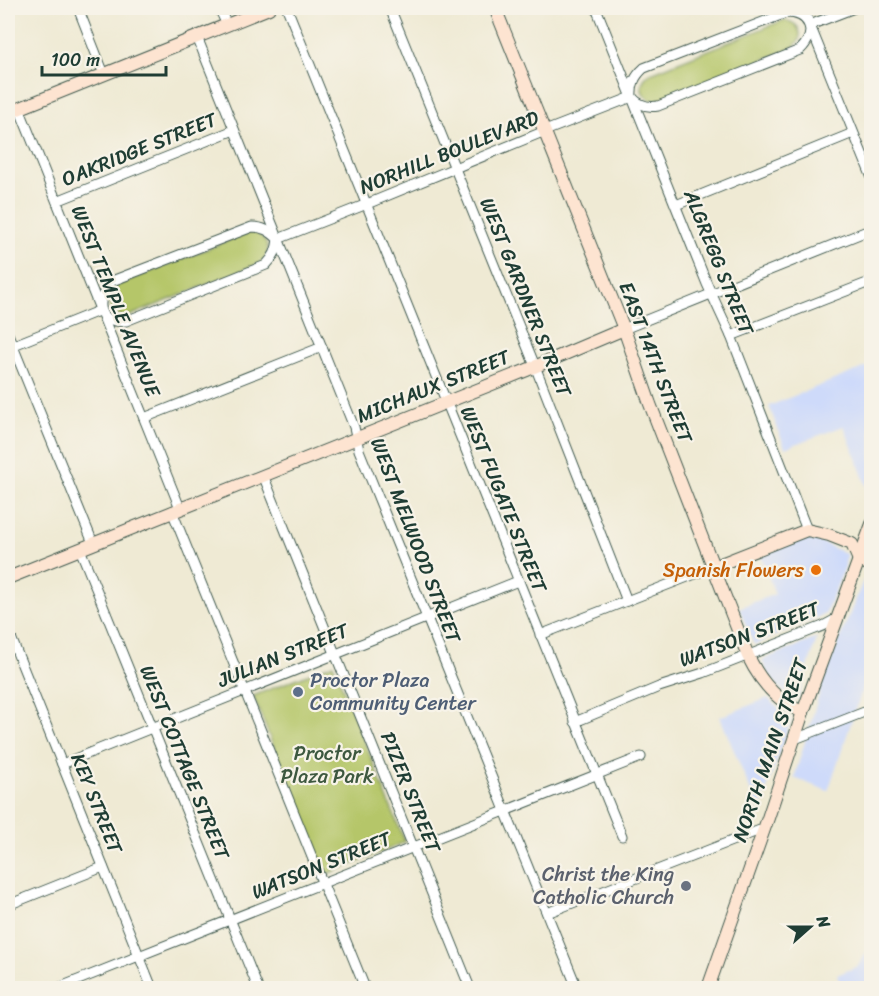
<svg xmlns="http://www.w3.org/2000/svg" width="879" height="996" font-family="Sriracha,sans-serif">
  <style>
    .built { fill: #cedafa }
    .green { fill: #b5c669; stroke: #6a824e; stroke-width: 1.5 }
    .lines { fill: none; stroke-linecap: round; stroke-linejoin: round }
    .street-casing { stroke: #3e574c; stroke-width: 11 }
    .secondary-casing { stroke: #3e574c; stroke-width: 14 }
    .street { stroke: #fff; stroke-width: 9 }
    .secondary { stroke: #fde4d1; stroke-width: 12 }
    .food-dot { fill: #e8710a; stroke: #f7f3e8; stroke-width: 2 }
    .service-dot { fill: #5c6f8a; stroke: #f7f3e8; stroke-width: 2 }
    .worship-dot { fill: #6b7280; stroke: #f7f3e8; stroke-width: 2 }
    .labels { text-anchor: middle; stroke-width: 4.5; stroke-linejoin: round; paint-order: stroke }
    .street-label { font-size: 20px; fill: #1f3d34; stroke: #f7f3e8 }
    .food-label { font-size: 20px; fill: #c56008; stroke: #f7f3e8; text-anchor: end }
    .service-label { font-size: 20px; fill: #4e5e75; stroke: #f7f3e8; text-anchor: start }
    .park-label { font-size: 20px; fill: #3d583f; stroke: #f7f3e8 }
    .worship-label { font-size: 20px; fill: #5b616d; stroke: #f7f3e8; text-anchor: end }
  </style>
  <rect width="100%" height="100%" fill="#f7f3e8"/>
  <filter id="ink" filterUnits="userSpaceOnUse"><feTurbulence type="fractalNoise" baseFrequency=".0167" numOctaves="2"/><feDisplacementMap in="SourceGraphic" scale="12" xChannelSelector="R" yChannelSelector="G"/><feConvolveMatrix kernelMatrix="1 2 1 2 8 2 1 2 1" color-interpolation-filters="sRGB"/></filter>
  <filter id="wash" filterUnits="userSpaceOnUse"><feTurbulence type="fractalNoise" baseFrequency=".008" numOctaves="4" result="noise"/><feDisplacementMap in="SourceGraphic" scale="24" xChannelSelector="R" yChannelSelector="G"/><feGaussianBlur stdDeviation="1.35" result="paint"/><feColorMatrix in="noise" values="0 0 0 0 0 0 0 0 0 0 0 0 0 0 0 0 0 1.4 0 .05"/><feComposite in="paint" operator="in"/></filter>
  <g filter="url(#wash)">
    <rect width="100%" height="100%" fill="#efead4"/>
    <g class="built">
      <path d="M871,365V498L844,426L785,448L769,406Z"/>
      <path d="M808,536L846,554L845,567L825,614L754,645L739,608L775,594L760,554Z"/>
      <path d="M871,575V664L828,791L794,778L824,678L863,581Z"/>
      <path d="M817,638L798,699L790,697L778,686L767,673L762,660Z"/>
      <path d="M768,698L791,720L759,811L720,717Z"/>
      <path d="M871,945V988H842L837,975L858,966Z"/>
    </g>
    <g class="green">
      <path d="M784,20C802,23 806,40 790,49L662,101C642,104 634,83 651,73Z"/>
      <path d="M247,233H257C269,241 272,253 260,263L127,317C108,314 104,295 120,284Z"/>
      <path d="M333,664L405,842L325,875L253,696Z"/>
    </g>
  </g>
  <g filter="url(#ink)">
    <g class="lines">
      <defs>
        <g id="street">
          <path d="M78,8L104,74"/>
          <path d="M219,8L227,25"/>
          <path d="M287,8L622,836"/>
          <path d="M390,8L535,366L627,601"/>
          <path d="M596,8L707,284L731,336L807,530"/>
          <path d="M803,8L872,178"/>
          <path d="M786,13C810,13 818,33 800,50L658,106C647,108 639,105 632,97C631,84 635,76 644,68Z"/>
          <path d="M810,25L854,8"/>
          <path d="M197,37L354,427L359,450L577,988"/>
          <path d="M19,108L180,508"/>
          <path d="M57,201L234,130"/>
          <path d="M676,205L853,133"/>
          <path d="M252,227C263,227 270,231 278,239C277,250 274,257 266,265L126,321C96,325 95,298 112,281Z"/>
          <path d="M278,239L367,204L545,131L632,97"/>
          <path d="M624,329L872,229"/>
          <path d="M8,334L93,543"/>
          <path d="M731,336L872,281"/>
          <path d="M9,347L101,310"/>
          <path d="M144,418L322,347"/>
          <path d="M263,475L470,988"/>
          <path d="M172,511L365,988"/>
          <path d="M80,549L258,988"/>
          <path d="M8,630L152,988"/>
          <path d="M540,635L713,567"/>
          <path d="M575,722L659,687L703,673L823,626L836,619"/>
          <path d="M795,739L872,709"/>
          <path d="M62,764L518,581"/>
          <path d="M8,905L103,867"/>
          <path d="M547,913L765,828"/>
          <path d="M58,988L641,757"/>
        </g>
        <g id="secondary">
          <path d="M495,8L624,329L650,404L748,656C760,681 777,702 803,712"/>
          <path d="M8,113L269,8"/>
          <path d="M859,560L868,564L872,563"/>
          <path d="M713,567L807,530L829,535L852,544L859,560"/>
          <path d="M8,578L527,370L624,329"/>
          <path d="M708,988L768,818L803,712L872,524"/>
        </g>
      </defs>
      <use href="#street" class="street-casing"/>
      <use href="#secondary" class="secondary-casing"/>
      <use href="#street" class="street"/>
      <use href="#secondary" class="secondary"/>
    </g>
  </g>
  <circle class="food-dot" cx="816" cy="570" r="6"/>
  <circle class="service-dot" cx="298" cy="692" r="6"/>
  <circle class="worship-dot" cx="686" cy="886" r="6"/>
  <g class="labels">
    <g class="street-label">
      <text transform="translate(139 149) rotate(-22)" y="7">OAKRIDGE STREET</text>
      <text transform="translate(449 152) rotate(-22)" y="7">NORHILL BOULEVARD</text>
      <text transform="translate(719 262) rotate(68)" y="7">ALGREGG STREET</text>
      <text transform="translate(526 297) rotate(68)" y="7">WEST GARDNER STREET</text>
      <text transform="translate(116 301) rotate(68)" y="7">WEST TEMPLE AVENUE</text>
      <text transform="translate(656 362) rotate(69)" y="7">EAST 14TH STREET</text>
      <text transform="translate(433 386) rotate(-22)" y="7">MICHAUX STREET</text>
      <text transform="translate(504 499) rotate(68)" y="7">WEST FUGATE STREET</text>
      <text transform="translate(416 540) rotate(69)" y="7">WEST MELWOOD STREET</text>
      <text transform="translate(749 634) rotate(-21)" y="7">WATSON STREET</text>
      <text transform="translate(283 655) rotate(-22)" y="7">JULIAN STREET</text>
      <text transform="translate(770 750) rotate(-71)" y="7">NORTH MAIN STREET</text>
      <text transform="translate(185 762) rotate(68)" y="7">WEST COTTAGE STREET</text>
      <text transform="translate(411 792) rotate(68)" y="7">PIZER STREET</text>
      <text transform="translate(97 803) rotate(68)" y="7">KEY STREET</text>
      <text transform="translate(321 865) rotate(-22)" y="7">WATSON STREET</text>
    </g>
    <g class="food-label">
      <text x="804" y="577">Spanish Flowers</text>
    </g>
    <g class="service-label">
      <text x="310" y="687">Proctor Plaza<tspan x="310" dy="23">Community Center</tspan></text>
    </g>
    <g class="park-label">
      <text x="327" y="760">Proctor<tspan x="327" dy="23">Plaza Park</tspan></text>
    </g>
    <g class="worship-label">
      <text x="674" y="881">Christ the King<tspan x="674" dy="23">Catholic Church</tspan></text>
    </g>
  </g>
  <rect width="879" height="996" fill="none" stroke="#f7f3e8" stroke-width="30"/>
  <g transform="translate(810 927) rotate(69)" stroke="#f7f3e8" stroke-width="4.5" paint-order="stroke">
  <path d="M0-4.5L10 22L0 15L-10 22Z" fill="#1f3d34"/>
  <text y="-9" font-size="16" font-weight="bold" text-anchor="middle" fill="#1f3d34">N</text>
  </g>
  <path d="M42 66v9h124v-9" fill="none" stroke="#1f3d34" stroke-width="3"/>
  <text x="51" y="66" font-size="18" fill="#1f3d34" stroke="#f7f3e8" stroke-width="4.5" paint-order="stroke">100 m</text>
</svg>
